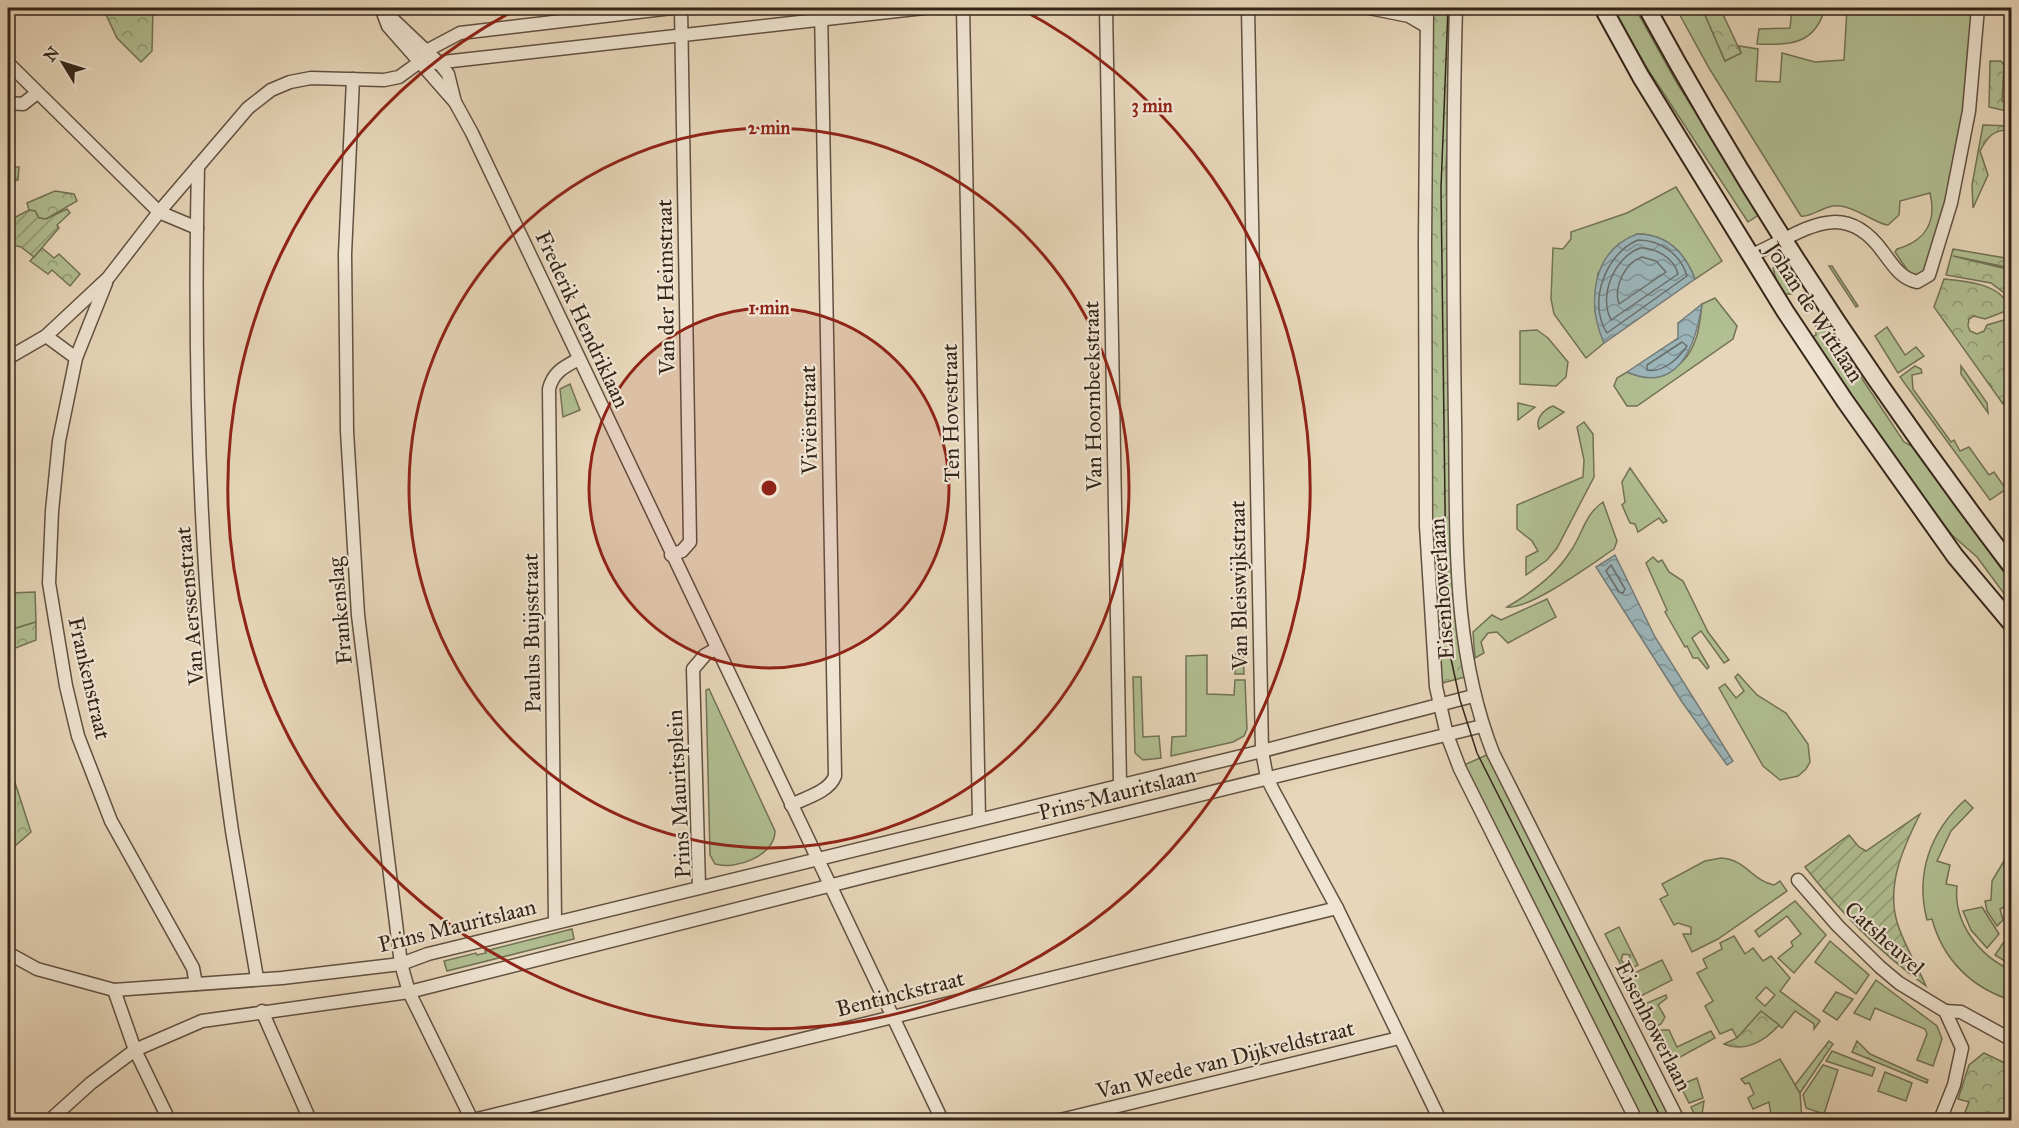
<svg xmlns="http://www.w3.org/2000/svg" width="2019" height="1128" font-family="'IM FELL Great Primer',serif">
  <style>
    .green { fill: #b1bf92; stroke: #727256; stroke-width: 1.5; fill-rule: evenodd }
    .forest { fill: url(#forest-crowns); stroke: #727256; stroke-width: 1.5 }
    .garden { fill: url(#garden-furrows); stroke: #727256; stroke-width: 1.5 }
    .water { fill: url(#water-waves); stroke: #727c7a; stroke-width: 1.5 }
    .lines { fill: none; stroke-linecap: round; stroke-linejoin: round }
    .shore { stroke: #686e6a; stroke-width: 1.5 }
    .street-casing { stroke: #615141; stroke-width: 15 }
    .secondary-casing { stroke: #342519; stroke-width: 20 }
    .street { stroke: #efe4d2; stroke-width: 12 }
    .secondary { stroke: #efe4d2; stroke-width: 16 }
    .tram { stroke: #342519; stroke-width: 1.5 }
    .ring { fill: none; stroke: #8f2418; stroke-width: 3 }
    .labels { text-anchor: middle; stroke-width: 4.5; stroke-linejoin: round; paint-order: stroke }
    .street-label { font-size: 22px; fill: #342519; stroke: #efe4d2 }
    .centre { fill: #8f2418; stroke: #efe4d2; stroke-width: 3 }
    .ring-label { font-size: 18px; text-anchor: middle; font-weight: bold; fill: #8f2418; stroke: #efe4d2; stroke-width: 4.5; stroke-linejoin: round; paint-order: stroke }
  </style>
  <defs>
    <pattern id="forest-crowns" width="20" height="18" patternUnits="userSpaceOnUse" patternTransform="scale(1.5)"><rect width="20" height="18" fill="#b1bf92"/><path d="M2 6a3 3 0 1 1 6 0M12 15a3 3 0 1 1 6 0" fill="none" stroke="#919b76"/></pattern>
    <pattern id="garden-furrows" width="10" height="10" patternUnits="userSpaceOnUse" patternTransform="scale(1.5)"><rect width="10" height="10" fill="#b1bf92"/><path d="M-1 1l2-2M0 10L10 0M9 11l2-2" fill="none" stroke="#919b76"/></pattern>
    <pattern id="water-waves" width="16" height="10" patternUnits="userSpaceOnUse" patternTransform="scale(1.5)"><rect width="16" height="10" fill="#9cb6bb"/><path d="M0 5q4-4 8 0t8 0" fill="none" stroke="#809497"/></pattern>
  </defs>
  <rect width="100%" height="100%" fill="#e7d6b9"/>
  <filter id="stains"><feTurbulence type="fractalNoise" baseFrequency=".00333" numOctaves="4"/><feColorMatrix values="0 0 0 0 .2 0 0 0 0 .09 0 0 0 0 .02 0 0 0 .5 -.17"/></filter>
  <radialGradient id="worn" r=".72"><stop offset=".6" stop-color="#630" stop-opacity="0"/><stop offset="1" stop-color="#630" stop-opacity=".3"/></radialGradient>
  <g class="green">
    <path d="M1612,8H1635L1677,83L1760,214L1748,222L1647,68Z"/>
    <path d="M1676,8H1702L1725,61L1741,53L1739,46L1758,49L1756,81L1780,82L1782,53L1815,62L1844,60L1847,8H1973L1965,108L1953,176L1925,271L1918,275L1910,274L1895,252L1897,249C1925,241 1937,222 1930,193L1900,201L1899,215L1888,225C1876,224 1858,208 1840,206C1824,204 1812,218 1801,216L1709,68Z"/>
    <path d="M1792,8H1825C1815,45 1790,45 1757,44L1759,29L1790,28Z"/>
    <path d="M1676,187L1722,261L1695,279C1685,253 1667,234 1637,234L1598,273L1595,312L1604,343L1586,358L1554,314L1551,299L1553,248L1563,249L1571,239V232L1627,213Z"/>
    <path d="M1778,263C1792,266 1798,282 1792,294H1785L1776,280L1773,268Z"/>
    <path d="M1829,266H1832L1858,306L1856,307Z"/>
    <path d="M1715,298L1737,326L1733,339L1637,406H1627L1614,386L1617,378L1627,372C1655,384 1685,369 1695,341C1700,330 1700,317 1702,304Z"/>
    <path d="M1821,317L1904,442L1915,448L2011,582V603L1977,557L1952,535L1898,464L1812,337L1816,335V320Z"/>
    <path d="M1887,327L1905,355L1916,347L1924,356L1898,373L1875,336Z"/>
    <path d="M1537,330L1548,338L1568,362L1566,377L1556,386L1520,384V331Z"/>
    <path d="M1915,366L1921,369L1922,373L1912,375L1913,389L1951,442L1954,440L1960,451L1969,447L1989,475L1994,472L2006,489L1990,500L1900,377Z"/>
    <path d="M570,384L580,410L563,417L560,389Z"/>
    <path d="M1518,403L1535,407L1518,420Z"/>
    <path d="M1553,406L1564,412L1539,429C1535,419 1543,410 1553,406Z"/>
    <path d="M1584,422L1593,434L1594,477L1557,548L1547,560L1526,575V557L1538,551L1532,541L1517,529V505L1583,477L1584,460L1577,427Z"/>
    <path d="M1630,468L1667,521L1663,523L1659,518L1638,532L1635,524L1630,523L1622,505L1625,502L1622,482Z"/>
    <path d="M1603,502L1617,541L1614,549C1593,563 1530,610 1507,607C1531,593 1555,576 1570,552C1583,534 1584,515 1603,502Z"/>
    <path d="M1653,557L1658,562L1662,560L1669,572L1683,581L1708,632L1729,660L1724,663L1701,631L1692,638L1709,667L1707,669L1698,658H1693L1687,646L1685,647L1665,612L1667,610L1646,563Z"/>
    <path d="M35,592L36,622L13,629L10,593Z"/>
    <path d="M1547,599L1556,617L1508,643L1497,632L1488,633L1481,642L1484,653L1475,658L1473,632L1492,615L1501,620Z"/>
    <path d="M1235,653H1243L1244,674H1235Z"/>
    <path d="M1207,655V694L1234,695L1235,680H1245L1247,729L1244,736L1233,742L1171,756L1172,737L1186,736V656Z"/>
    <path d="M1738,674L1757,695L1786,713L1808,744L1810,762L1806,769L1798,776L1780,780L1763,766L1719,688L1725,684L1736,698L1744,691L1735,677Z"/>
    <path d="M1133,677H1141L1143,737L1159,736L1161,758L1143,760L1135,753Z"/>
    <path d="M709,689L775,831C775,856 736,870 715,864L710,855L706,690Z"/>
    <path d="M1489,754L1673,1120H1642L1464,765Z"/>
    <path d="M1965,800L1973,808L1951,831L1937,861L1950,865L1946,884L1957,886C1953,922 1979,956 2011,970V1000C1972,988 1943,960 1932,919L1927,920C1915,874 1930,832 1965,800Z"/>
    <path d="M1721,858C1747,860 1751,880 1774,885L1780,881L1787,891L1718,939L1692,952L1683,934H1691V927L1678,923L1674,925L1660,899L1668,895L1662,884L1705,861Z"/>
    <path d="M2004,861L2011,867V904L2000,909L2003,920L1997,926L1987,911L1985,901L1991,900L1992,881Z"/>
    <path d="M1795,901L1826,935L1794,973L1778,958L1793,946L1791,942L1801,934L1787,916L1759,937L1755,931Z"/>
    <path d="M1982,907L1999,934L1987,948L1971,930L1963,911Z"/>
    <path d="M2011,925V965L1995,955L2008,936L2005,934Z"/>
    <path d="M1619,927L1638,965L1632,968L1629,964L1630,955L1623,954L1621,960L1630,970L1625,973L1605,934Z"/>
    <path d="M572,929L574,939L447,971L444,961L476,953L477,955L486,953L485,951Z"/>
    <path d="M1734,936L1745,954L1753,948L1763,961L1771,956L1790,978L1780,991L1820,1021L1814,1029V1024L1795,1011L1782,1028L1761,1012L1737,1038L1732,1029L1720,1034L1705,1006L1713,1001L1697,973L1707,968L1703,959L1722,949L1720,943ZM1766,987L1775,995L1765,1006L1756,998Z"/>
    <path d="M1830,941L1869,975L1856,994L1815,962Z"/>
    <path d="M1662,960L1672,980L1637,998L1626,977Z"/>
    <path d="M1876,980L1937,1026L1942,1039L1933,1066L1917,1060L1927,1034L1925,1029L1875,1008L1870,1020L1854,1013Z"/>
    <path d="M1836,992L1853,999L1837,1020L1823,1011Z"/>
    <path d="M1666,995L1667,998L1658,1005L1665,1017L1661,1024L1653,1028L1640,1006Z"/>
    <path d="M1661,1030H1669L1677,1047L1711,1031L1715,1038L1671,1062L1656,1034Z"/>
    <path d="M1832,1051L1875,1068L1872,1076L1826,1061Z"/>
    <path d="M1780,1059L1800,1093L1802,1120H1766L1771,1115L1769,1102L1753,1109L1748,1098L1754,1094L1749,1083L1745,1084L1741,1079Z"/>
    <path d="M1823,1065L1838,1070L1824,1114L1806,1108L1803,1095Z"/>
    <path d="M1885,1072L1912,1083L1906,1101L1878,1091Z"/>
    <path d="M1697,1078L1703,1098L1689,1103L1680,1085Z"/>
    <path d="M1704,1101L1702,1115L1705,1120H1697L1691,1107Z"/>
  </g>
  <g class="forest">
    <path d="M103,8H153L152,51L141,62L117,38Z"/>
    <path d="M1432,8H1453L1446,168L1455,609L1465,677L1439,684L1433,626L1427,236Z"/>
    <path d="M1702,8H1720L1741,53L1725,61Z"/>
    <path d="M1990,61H2001L2004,65L2002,101L2011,104V112L1989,107Z"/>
    <path d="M1983,125L2011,126V130C1994,129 1988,136 1980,151L1988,175L1973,208L1972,185Z"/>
    <path d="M55,191L74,194L77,201L46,219L39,218L35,211L29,210L27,203Z"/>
    <path d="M42,248L54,258L59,254L80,274L70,286L52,270L48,274L30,261Z"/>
    <path d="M1953,249L2011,259V268L1953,256L2011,270V298L1991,283L1946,275Z"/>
    <path d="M1944,279C1968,281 2001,284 2011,309L1985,319L1974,316L1969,319L1968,326L1970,331L1977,334L1984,331L1987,325L2011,318V370L2003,404L1934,307Z"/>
    <path d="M1961,366L1987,403L1988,413L1961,374Z"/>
    <path d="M8,593H10L13,629L36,622V640L8,651Z"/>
    <path d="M8,761L31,832L8,852Z"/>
    <path d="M1761,1011L1779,1025C1765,1041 1745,1053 1724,1044L1737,1038Z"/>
    <path d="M1829,1041L1833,1044L1800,1093L1795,1085Z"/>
    <path d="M1857,1041L1870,1054L1928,1080L1927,1083L1852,1052Z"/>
    <path d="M1984,1053L2011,1066V1120H1962L1969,1102L1958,1099L1969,1065Z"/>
  </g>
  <g class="garden">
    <path d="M8,167H19L18,180L8,181Z"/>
    <path d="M67,209L70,213L57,225L59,228L34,257L21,247L8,244V221L29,210L35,211L39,218L46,219Z"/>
    <path d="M1920,814C1904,846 1886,884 1897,922C1903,943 1917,965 1926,986C1877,950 1842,914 1805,867L1849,835L1859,847L1866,851Z"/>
  </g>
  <g class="water">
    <path d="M1637,234C1667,234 1685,253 1695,279L1604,343C1586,303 1592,251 1637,234Z"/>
    <path d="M1702,304C1696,344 1679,395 1627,372L1678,338V323Z"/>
    <path d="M1615,555L1655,637L1733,761L1727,765L1682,702L1596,567Z"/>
  </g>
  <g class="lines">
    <g class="shore">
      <path d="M1638,240C1661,240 1681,255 1687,276L1607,333C1587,302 1606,253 1638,240Z"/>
      <path d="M1640,248C1655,247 1674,258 1678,274L1611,320C1598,295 1615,257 1640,248Z"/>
      <path d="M1642,257L1656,261L1666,272L1619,304C1613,287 1625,263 1642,257Z"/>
      <path d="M1682,342L1687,346C1678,359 1663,373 1647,370V365Z"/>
      <path d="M1611,565L1625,589L1623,593L1619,592L1606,571Z"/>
    </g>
    <defs>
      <g id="street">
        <path d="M381,8L440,64L448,74L455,102L472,133L942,1120"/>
        <path d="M963,8L979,819"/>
        <path d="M1106,8L1120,784"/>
        <path d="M1248,8L1262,751L1267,778L1273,790L1337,908L1440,1120"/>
        <path d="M1369,8L1409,16L1426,26"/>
        <path d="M1427,8L1425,242L1426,526L1436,687L1447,735L1460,769L1636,1120"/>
        <path d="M1456,8C1452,146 1453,283 1455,421C1457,535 1451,645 1493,753L1678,1120"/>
        <path d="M382,10L388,26L455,102"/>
        <path d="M8,63L159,212L197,228"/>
        <path d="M434,63L924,8"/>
        <path d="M353,79L345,254L347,431L358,615L401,964L409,992L472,1120"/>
        <path d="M8,103L23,104L37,93"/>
        <path d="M198,166C193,387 200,612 232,831C240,880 249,929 257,978"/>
        <path d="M1752,255C1802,233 1842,195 1883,252C1893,265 1900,278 1917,282L1929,275L1951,203L1969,111L1978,8"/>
        <path d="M106,283L76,358L59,441L52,511L49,583L66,686L78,736L111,821L193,968L196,984"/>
        <path d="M46,336L76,358"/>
        <path d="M8,358L46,336L108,278L159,212L248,108L271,90L290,82L311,78L384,80L399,77L421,61L428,50L460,33L672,8"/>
        <path d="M671,555L682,551L690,542L681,8"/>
        <path d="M791,805C805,798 829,792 835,776L821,8"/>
        <path d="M1798,880L1838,926L1880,967L1899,983L1945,1011L1962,1048L1954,1085L1940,1120"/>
        <path d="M699,887L693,669L705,655L716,649"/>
        <path d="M555,922L549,389C553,372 564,367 579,359"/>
        <path d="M8,953L37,969L114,990L135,1050L169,1120"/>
        <path d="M114,990L282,978L401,964L428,954L1262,751L1473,696"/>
        <path d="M262,1011L310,1120"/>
        <path d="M1945,1011L1961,1012L2012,1040"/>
        <path d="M50,1120L91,1083L135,1050L202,1021L409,992L864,877L1482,726"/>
        <path d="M473,1120L1337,908"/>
        <path d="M1060,1120L1399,1038"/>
      </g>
      <g id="secondary">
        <path d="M1603,8L1641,77L1785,311L1845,401L1955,556L2012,624"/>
        <path d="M1647,8C1752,201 1879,392 2012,567"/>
      </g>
    </defs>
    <use href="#street" class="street-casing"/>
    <use href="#secondary" class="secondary-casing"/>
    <use href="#street" class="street"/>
    <use href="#secondary" class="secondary"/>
    <path class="tram" d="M1448,8L1441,188L1446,583L1451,659L1460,700L1477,753L1662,1120"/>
  </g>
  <circle cx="769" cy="488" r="180" fill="#8f2418" fill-opacity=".12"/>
  <g class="ring">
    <circle cx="769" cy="488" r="180"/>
    <circle cx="769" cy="488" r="360"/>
    <path d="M1019 8A541 541 0 1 1 519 8"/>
  </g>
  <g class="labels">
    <g class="street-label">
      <text transform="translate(665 287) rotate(-91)" y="8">Van der Heimstraat</text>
      <text transform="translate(1815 312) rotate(57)" y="8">Johan de Wittlaan</text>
      <text transform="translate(583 319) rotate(65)" y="8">Frederik Hendriklaan</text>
      <text transform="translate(1092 396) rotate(-91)" y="8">Van Hoornbeekstraat</text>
      <text transform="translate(950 413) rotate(-91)" y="8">Ten Hovestraat</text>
      <text transform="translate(808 420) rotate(-91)" y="8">Viviënstraat</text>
      <text transform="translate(1238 585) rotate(-91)" y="8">Van Bleiswijkstraat</text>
      <text transform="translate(1441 589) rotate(-94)" y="8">Eisenhowerlaan</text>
      <text transform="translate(189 606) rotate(-95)" y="8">Van Aerssenstraat</text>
      <text transform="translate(339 611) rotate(-95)" y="8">Frankenslag</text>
      <text transform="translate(531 633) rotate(-91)" y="8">Paulus Buijsstraat</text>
      <text transform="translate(90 678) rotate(77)" y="8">Frankenstraat</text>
      <text transform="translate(1117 793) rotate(-14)" y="8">Prins Mauritslaan</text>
      <text transform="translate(678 794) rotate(-93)" y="8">Prins Mauritsplein</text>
      <text transform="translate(457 925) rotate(-14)" y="8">Prins Mauritslaan</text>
      <text transform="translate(1885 938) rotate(42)" y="8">Catsheuvel</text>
      <text transform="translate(900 993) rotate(-14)" y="8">Bentinckstraat</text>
      <text transform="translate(1654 1026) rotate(63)" y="8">Eisenhowerlaan</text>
      <text transform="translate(1225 1059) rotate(-14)" y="8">Van Weede van Dijkveldstraat</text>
    </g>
  </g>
  <circle cx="769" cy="488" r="9" class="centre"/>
  <g class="ring-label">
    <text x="1152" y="112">3 min</text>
    <text x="769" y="134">2 min</text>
    <text x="769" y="314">1 min</text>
  </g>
  <rect width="2019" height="1128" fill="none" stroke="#e7d6b9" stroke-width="30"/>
  <rect x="9" y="9" width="2001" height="1110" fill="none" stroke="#342519" stroke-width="3"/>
  <rect x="15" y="15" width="1989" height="1098" fill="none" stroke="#342519" stroke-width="1.5"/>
  <g transform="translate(63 63) rotate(308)" stroke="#efe4d2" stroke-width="4.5" paint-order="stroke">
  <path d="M0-4.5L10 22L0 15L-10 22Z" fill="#342519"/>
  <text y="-9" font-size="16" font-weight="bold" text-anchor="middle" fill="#342519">N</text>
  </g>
  <rect width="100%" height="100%" filter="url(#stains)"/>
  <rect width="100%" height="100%" fill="url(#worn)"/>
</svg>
